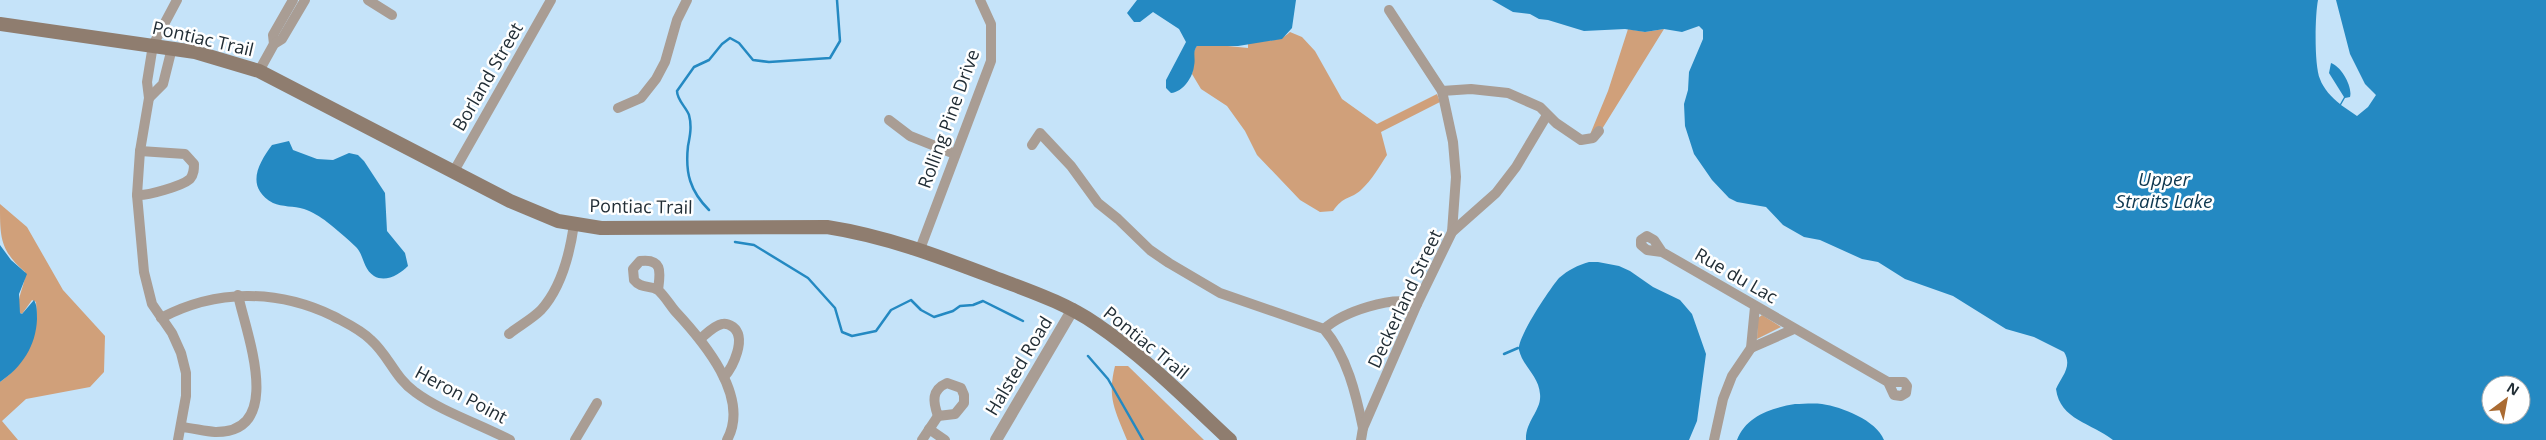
<svg xmlns="http://www.w3.org/2000/svg" width="2546" height="440" font-family="'Open Sans',sans-serif">
  <style>
    .green { fill: #d0a07a }
    .water { fill: #2489c2; fill-rule: evenodd }
    .lines { fill: none; stroke-linecap: round; stroke-linejoin: round }
    .stream { stroke: #2489c2; stroke-width: 2.5 }
    .minor { stroke: #a99d94; stroke-width: 10 }
    .tertiary { stroke: #a99d94; stroke-width: 12 }
    .secondary { stroke: #8f7d6f; stroke-width: 14 }
    .labels { text-anchor: middle; stroke-width: 5; stroke-linejoin: round; paint-order: stroke }
    .street-label { font-size: 18px; fill: #222e36; stroke: #fff }
    .water-label { font-size: 19px; font-style: italic; fill: #0f3850; stroke: #fff }
  </style>
  <rect width="100%" height="100%" fill="#c5e3f9"/>
  <g class="green">
    <path d="M1628,29L1645,32L1664,29L1594,142L1589,137L1608,91Z"/>
    <path d="M1290,32L1302,37L1315,51L1342,99L1377,124L1437,94L1440,102L1381,132L1387,155C1379,167 1372,180 1361,190C1350,200 1344,195 1333,211L1320,212L1300,200L1257,155L1245,131L1227,106L1201,89L1192,74C1195,65 1191,52 1197,46L1218,45L1248,48V44C1263,39 1278,44 1290,32Z"/>
    <path d="M0,204L27,227L63,290L105,336L104,372L90,387L26,399L2,421L18,440H0V382C27,363 39,335 36,302L32,300L22,314L20,313C15,297 26,286 25,272C0,250 0,238 0,204Z"/>
    <path d="M1762,315L1781,327L1757,339L1758,318Z"/>
    <path d="M1115,366H1128L1204,440H1127C1115,410 1107,398 1115,366Z"/>
  </g>
  <g class="water">
    <path d="M1137,0H1296L1292,28L1282,39L1238,46H1197C1192,52 1196,58 1194,66C1193,77 1183,92 1171,93L1166,88V80L1186,42L1179,29L1153,12L1140,22H1134L1127,13Z"/>
    <path d="M1492,0H2318C2315,15 2314,65 2320,79C2323,88 2332,98 2340,104L2344,97L2329,73L2331,63C2341,66 2353,87 2350,97L2345,98L2341,105L2357,116L2368,107L2376,95L2365,84L2350,54L2336,0H2546V440H2113C2092,423 2060,420 2056,389C2061,377 2073,367 2064,352L2034,337L2006,329L1953,296L1905,279L1878,262L1862,259L1820,240L1804,237L1783,225L1766,207L1737,202L1729,198L1712,180L1694,154L1685,126L1684,104L1688,90L1689,72L1703,39V30L1699,26L1682,32L1664,29L1645,32L1625,29L1584,31L1548,20L1539,19L1530,14L1513,12ZM2491,385H2521V415H2491Z"/>
    <path d="M289,141L293,150L317,159L333,160L349,153L358,155L364,161L385,193L387,231L405,253L408,266C400,274 386,283 374,276C363,269 364,255 356,247C348,239 336,229 327,222C321,217 311,211 304,209C294,206 282,207 273,203C245,187 258,164 272,145Z"/>
    <path d="M0,245L11,260L27,274L19,294L20,313L22,314L34,300C37,305 37,312 37,319C36,346 22,367 0,382Z"/>
    <path d="M1589,262H1598L1619,266L1630,271L1653,287L1680,300L1692,314L1706,354L1697,421L1689,440H1526C1525,421 1542,410 1540,394C1539,376 1523,367 1519,350C1516,339 1551,287 1559,278C1568,270 1578,265 1589,262Z"/>
    <path d="M1795,404C1803,404 1813,403 1822,404C1842,407 1876,420 1884,440H1737C1746,416 1771,408 1795,404Z"/>
  </g>
  <g class="lines">
    <g class="stream">
      <path d="M709,210C690,191 685,173 688,146C690,136 692,126 689,115C686,107 677,100 677,91L694,67L709,60L722,44L730,38L739,43L753,60L769,62L830,58L840,41L837,0"/>
      <path d="M735,242L754,245L808,278L835,308L842,332L852,336L876,331L891,310L911,300L921,310L934,317L953,311L960,306L973,305L983,301L1023,321"/>
      <path d="M1504,354L1518,348"/>
      <path d="M1088,356L1108,379L1143,440"/>
    </g>
    <g class="minor">
      <path d="M177,0L153,45L147,82L149,98L140,151L137,195L144,272L152,304L172,333L181,353L186,373V396L178,440"/>
      <path d="M368,0L392,15"/>
      <path d="M1389,10L1442,91L1453,142L1456,177L1452,232"/>
      <path d="M274,44L273,35L293,0"/>
      <path d="M259,71L274,44L282,39L305,0"/>
      <path d="M1442,91L1471,89L1508,93L1540,107L1556,123L1581,140L1593,138L1599,131"/>
      <path d="M149,98L163,84L172,48"/>
      <path d="M618,108L641,98L656,79L665,62L677,20L687,0"/>
      <path d="M889,120L910,136L955,154"/>
      <path d="M1032,145L1040,133L1071,166L1098,203L1118,219L1150,250L1169,263L1220,293L1324,329C1347,356 1356,394 1363,428"/>
      <path d="M454,171L551,0"/>
      <path d="M137,195C147,196 182,186 190,179C194,174 194,169 194,164L185,154L140,151"/>
      <path d="M920,249L991,61V24L980,0"/>
      <path d="M1662,252L1654,240L1647,236L1641,240V245L1647,250L1662,252L1888,382L1894,395L1901,396L1906,393L1907,386L1904,382H1888"/>
      <path d="M658,290C660,274 664,258 640,261L633,269L634,280C641,289 650,285 658,290C664,295 670,305 675,311C703,341 751,397 727,440"/>
      <path d="M161,318C216,289 277,289 333,316C346,323 360,329 371,340C389,356 395,378 415,392C442,412 480,424 510,440"/>
      <path d="M1324,329C1343,312 1392,295 1417,304"/>
      <path d="M509,334C519,326 532,319 541,310C561,288 570,253 574,224"/>
      <path d="M700,339C706,334 715,325 722,324C726,323 730,325 733,327C747,338 733,367 724,377"/>
      <path d="M1751,348L1794,329"/>
      <path d="M947,383L961,388L964,395V403L955,414L938,416C933,402 931,390 947,383Z"/>
      <path d="M181,427C192,428 204,431 215,432C286,433 246,333 238,295"/>
      <path d="M929,429L945,440"/>
      <path d="M575,440L597,403"/>
      <path d="M922,440L938,416"/>
      <path d="M1361,440L1363,428L1417,304L1452,232L1496,193L1516,167L1547,115"/>
      <path d="M1714,440L1723,399L1732,376L1751,348L1755,307"/>
    </g>
    <path class="tertiary" d="M996,440L1073,309"/>
    <path class="secondary" d="M0,24L195,52L259,71L510,201L558,221L601,228L827,227C885,236 938,256 993,277C1029,291 1064,302 1096,324C1145,357 1187,400 1230,440"/>
  </g>
  <g class="labels">
    <g class="street-label">
      <text transform="translate(203 39) rotate(13)" y="6">Pontiac Trail</text>
      <text transform="translate(488 77) rotate(-60)" y="6">Borland Street</text>
      <text transform="translate(949 119) rotate(-70)" y="6">Rolling Pine Drive</text>
      <text transform="translate(641 207) rotate(1)" y="6">Pontiac Trail</text>
      <text transform="translate(1736 276) rotate(30)" y="6">Rue du Lac</text>
      <text transform="translate(1405 299) rotate(-65)" y="6">Deckerland Street</text>
      <text transform="translate(1146 343) rotate(39)" y="6">Pontiac Trail</text>
      <text transform="translate(1019 366) rotate(-59)" y="6">Halsted Road</text>
      <text transform="translate(461 395) rotate(28)" y="6">Heron Point</text>
    </g>
    <g class="water-label">
      <text x="2164" y="186">Upper<tspan x="2164" dy="22">Straits Lake</tspan></text>
    </g>
  </g>
  <g transform="translate(2506 400) rotate(32)"><circle r="24" fill="#ffffff" stroke="#a7abaf"/>
  <path d="M0-4L9 19L0 12L-9 19Z" fill="#aa6b32"/>
  <text y="-8" font-size="14" font-weight="bold" text-anchor="middle" fill="#222e36">N</text>
  </g>
</svg>
